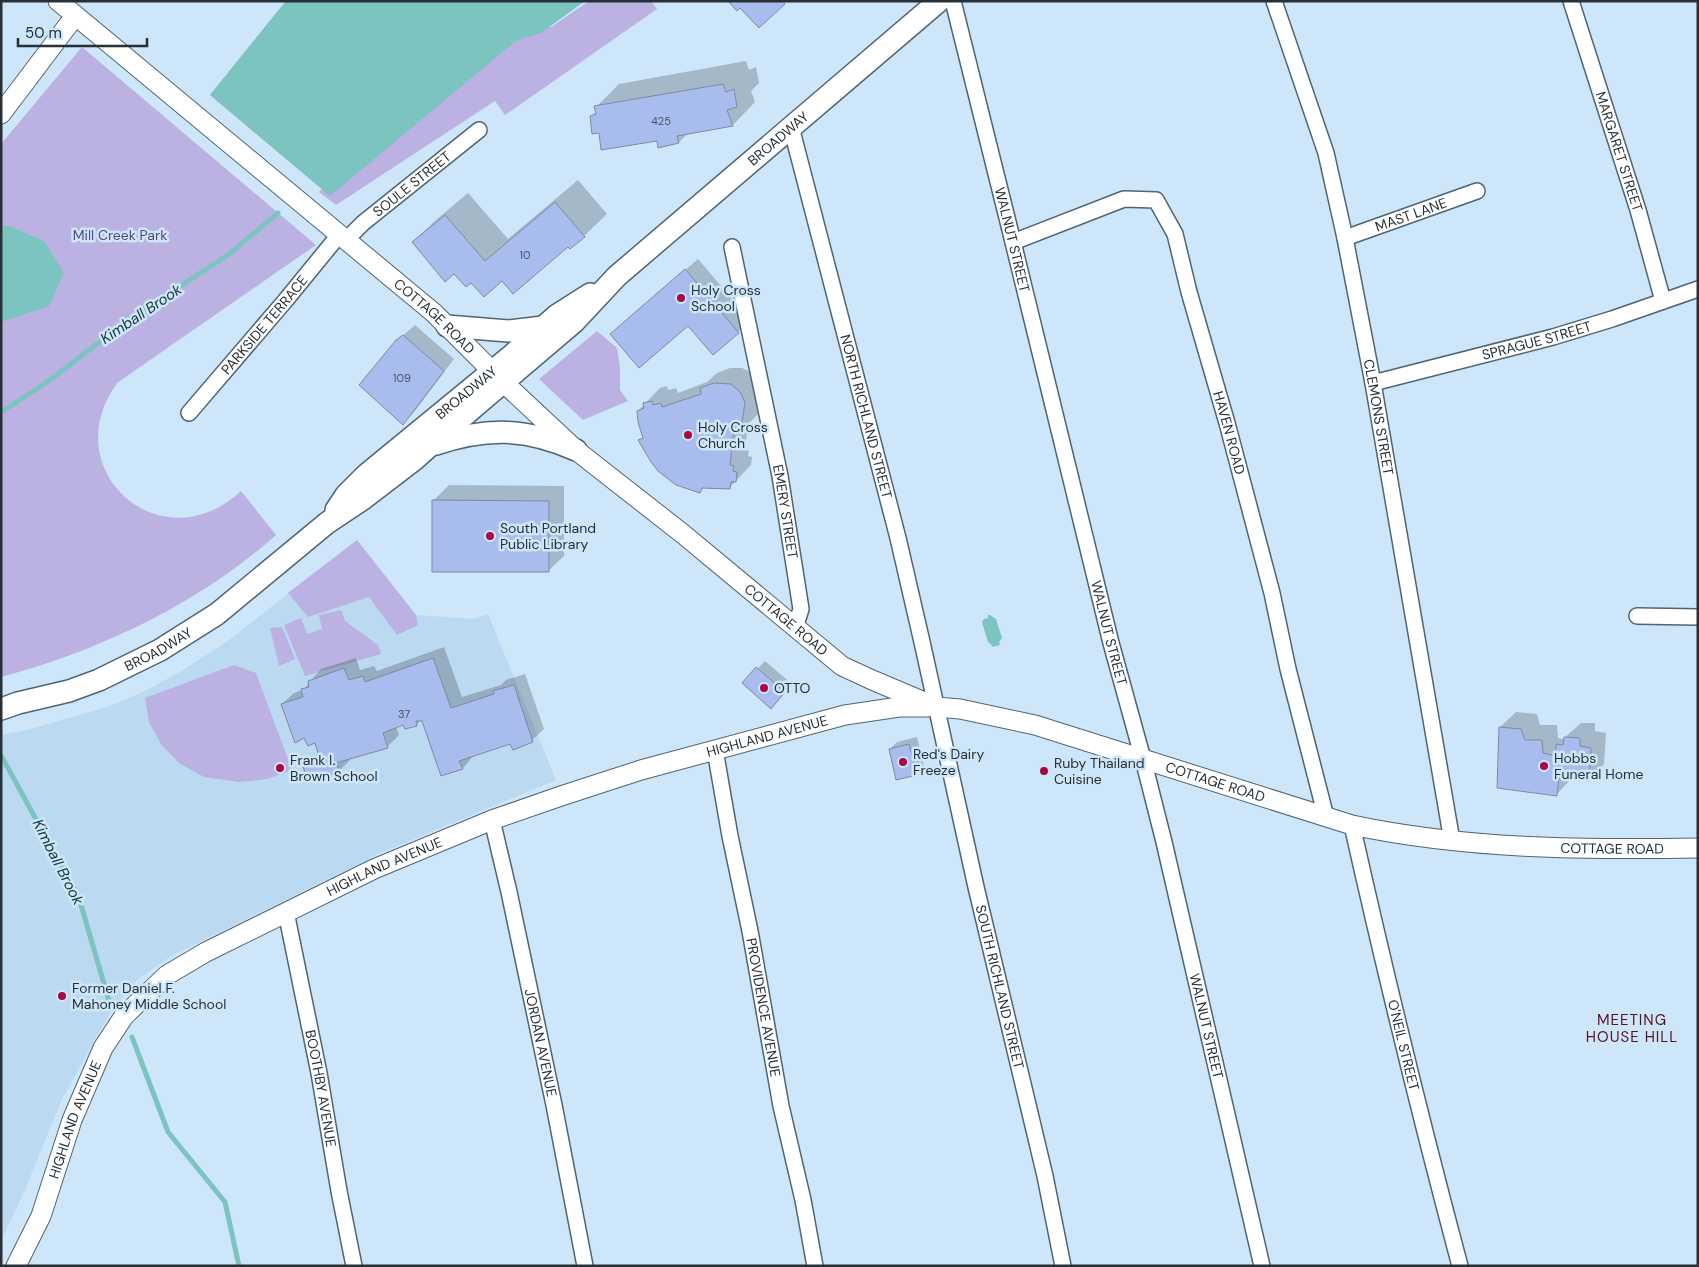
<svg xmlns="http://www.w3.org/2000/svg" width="1699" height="1267" font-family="'DM Sans',sans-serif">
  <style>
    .built { fill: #bbd9f0 }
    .green { fill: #bbb2e3 }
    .water { fill: #7cc4c0 }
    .shadow { fill: #0003 }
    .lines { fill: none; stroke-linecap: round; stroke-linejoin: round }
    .stream { stroke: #7cc4c0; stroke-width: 5 }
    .building { fill: #a8bced; stroke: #8089a0 }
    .minor-casing { stroke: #4f6474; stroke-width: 18 }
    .tertiary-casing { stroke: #4f6474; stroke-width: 21 }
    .secondary-casing { stroke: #4f6474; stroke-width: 24 }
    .minor { stroke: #fff; stroke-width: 15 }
    .tertiary { stroke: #fff; stroke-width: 19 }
    .secondary { stroke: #fff; stroke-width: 21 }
    .poi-dot { fill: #a40a41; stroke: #cee6f9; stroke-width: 2 }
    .labels { text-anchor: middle; stroke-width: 5; stroke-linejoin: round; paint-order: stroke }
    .number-label { font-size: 11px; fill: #475364 }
    .street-label { font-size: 14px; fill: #273037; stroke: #cee6f9 }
    .park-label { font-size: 14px; fill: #574786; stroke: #cee6f9 }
    .poi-label { font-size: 14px; fill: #273037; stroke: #cee6f9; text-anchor: start }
    .water-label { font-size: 15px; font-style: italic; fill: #143836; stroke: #cee6f9 }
    .neighbourhood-label { font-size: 15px; letter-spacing: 1px; fill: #571224; stroke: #cee6f9 }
  </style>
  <rect width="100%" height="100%" fill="#cee6f9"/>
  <path class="built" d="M357,540L416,615L474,619L488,614L556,780L381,853L171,956L136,981L111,1011L62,1099L24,1192L1,1241V735L27,730L107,707L139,694L180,672L225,643Z"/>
  <g class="green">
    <path d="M286,1L551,27L589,1H651L657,9L505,115L495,101L336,205L319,192L322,189L210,95Z"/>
    <path d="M82,47L316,245L117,383C54,471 162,565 241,491L276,535C200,603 99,651 1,677V144Z"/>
    <path d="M597,331L617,348L620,368V390L628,401L583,420L539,379Z"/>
    <path d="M357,540L416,615L418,625L397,635L369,597L308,617L288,593Z"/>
    <path d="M341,610L345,621L378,645L381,654L305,676L284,625L301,618L307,634L322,629L319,615Z"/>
    <path d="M282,627L295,659L279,666L270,628Z"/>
    <path d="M234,665L256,673L292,770L267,779L239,782L204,777L179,763L161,744L149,722L145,698Z"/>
  </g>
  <g class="water">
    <path d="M286,1H585L541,33L517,40L330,196L210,95Z"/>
    <path d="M1,226H9L44,241L64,273L49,306L1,322Z"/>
    <path d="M988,615H990L996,619L1002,638L999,642L1000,645L992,647L991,644L988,642L982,622L984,619L988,618Z"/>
  </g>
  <g class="shadow">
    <path d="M746,61L749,70L756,67L759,83L751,91L755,102L733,125L688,133L679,142L600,132L591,116L597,111L596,107L619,84Z"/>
    <path d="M578,180L607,214L584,236L568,245L471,281L455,272L413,242L436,220L468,193L508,239Z"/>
    <path d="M698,259L750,320L738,332L713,354L688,324L612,334Z"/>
    <path d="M415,325L454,359L414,412L403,423L397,341Z"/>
    <path d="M730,368H742L751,372L760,387L756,408H759L758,414L748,424L745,450L749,451L748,456L752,457L751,465L729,488L704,487L700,491L640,440L644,436L638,411L660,388L667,386L668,390L676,388L678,393L707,382L717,373Z"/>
    <path d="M449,485L564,486V556L548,571L433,501Z"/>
    <path d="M444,647L462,697L501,685L506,680L525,674L544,729L532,740L514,748L511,743L474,755L463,768L442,774L422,719L416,725L404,724L396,727L399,735L387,747L350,758V760L339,771L304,767L316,755L320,754L316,741L282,704L294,693L303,690L321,669L356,658L360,670L374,666L377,671Z"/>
    <path d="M765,661L792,684L778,699L744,683Z"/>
    <path d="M1516,712L1537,714L1540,725H1557L1558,738L1563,739L1581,723H1595V731L1606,733L1604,764L1589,780L1573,777L1557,794L1500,727Z"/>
    <path d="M917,737L924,766L916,774L890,749L897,742Z"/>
  </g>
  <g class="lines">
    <g class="stream">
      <path d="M1,412L47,382L134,316L228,255L278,213"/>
      <path d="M2,757L79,898L109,1001"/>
      <path d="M132,1037L168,1132L225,1202L239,1266"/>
    </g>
  </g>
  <g class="building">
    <path d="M728,1H783L785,4L759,28L740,8L737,11Z"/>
    <path d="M723,84L726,92L734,89L737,107L727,110L733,126L677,136L679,143L658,148L657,141L601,150L599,133L592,134L590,116L596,114L594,106Z"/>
    <path d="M555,202L585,237L570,249L568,247L513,294L502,281L484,297L471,283L466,287L454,274L445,282L412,242L445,215L485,261Z"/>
    <path d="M685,269L739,333L713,355L688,326L639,368L610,334Z"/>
    <path d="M403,335L444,371L403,425L359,385L396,340Z"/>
    <path d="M714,383L731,384L741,393L745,403L742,423H744L743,431L734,430L730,465L734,466L733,471L737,472L736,482H731L730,489L702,488L700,493L676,485L658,471L651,462L638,440L643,438L638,422L637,411L644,408L643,403L652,401L653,405L661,403L662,407L701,394L700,388Z"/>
    <path d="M432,500L549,501V572H432Z"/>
    <path d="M433,658L451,708L494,694L493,691L514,685L533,742L513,750L510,744L459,761L463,769L441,776L422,721H416L417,726L405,729L403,725L383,733L388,748L336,763L340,772L307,781L303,766L320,760L315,743L308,746L304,738L295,743L281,704L303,697L301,689L309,687L308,681L344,668L349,680L363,676L365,682Z"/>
    <path d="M756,667L785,692L771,709L742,683Z"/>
    <path d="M1499,727L1521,729L1525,740H1542L1543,753L1556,756V744L1563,745L1564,737L1580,738V746L1591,748L1589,781L1559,777L1557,796L1497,788Z"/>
    <path d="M909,744L917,775L896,780L889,749Z"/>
  </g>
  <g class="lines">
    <defs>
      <g id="minor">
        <path id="s1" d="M953,1L1013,242L1111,643L1143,759L1164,842L1262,1266"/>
        <path id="s2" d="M1274,1L1326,153L1345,238L1373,383L1452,841"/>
        <path id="s3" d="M1571,1L1638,210L1663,301"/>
        <path id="s4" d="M791,127L898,538L922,642L976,887L1045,1176L1063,1266"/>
        <path id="s5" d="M1345,238L1477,191"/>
        <path id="s6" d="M345,241L363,223L479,130"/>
        <path id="s7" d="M1013,242L1124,199L1156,200L1175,234L1189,292L1227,423L1272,593L1288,669L1326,817"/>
        <path id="s8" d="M732,247L780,476L801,609L795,628"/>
        <path id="s9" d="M1373,383L1553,337L1612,319L1698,289"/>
        <path id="s10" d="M189,413L285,301L339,235"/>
        <path d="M1637,616L1698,617"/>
        <path id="s11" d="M715,750L730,836L750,931L781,1106L803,1200L815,1266"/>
        <path id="s12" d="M492,820L509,892L554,1105L585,1266"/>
        <path id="s13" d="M1352,825C1385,972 1421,1120 1460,1266"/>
        <path id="s14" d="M286,912L319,1073L339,1191L354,1266"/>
      </g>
      <g id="tertiary">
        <path id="s15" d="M58,1L434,313L503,382L577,451L683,534L842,666L870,679L936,707L960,709L1035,725L1352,825C1465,849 1582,850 1698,848"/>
        <path d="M1,114L75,16"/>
        <path id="s16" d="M16,1266L41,1216L72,1120L103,1048L124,1016L167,975L206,952L374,869L492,820L561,796L641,770L845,715L899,707H927"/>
      </g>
      <g id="secondary">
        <path d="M447,326L508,331L543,327"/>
        <path d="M436,444C488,427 527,428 576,450"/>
        <path id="s17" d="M336,510L346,495L367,474L512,355L557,315L590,294"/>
        <path id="s18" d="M1,709L18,703L69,691L99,680L160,650L217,614L327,523L363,499L414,460L453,425L574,322L617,276L939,1"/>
      </g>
    </defs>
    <use href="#minor" class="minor-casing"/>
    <use href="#tertiary" class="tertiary-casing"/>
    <use href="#secondary" class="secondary-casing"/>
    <use href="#minor" class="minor"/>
    <use href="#tertiary" class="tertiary"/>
    <use href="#secondary" class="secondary"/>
  </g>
  <g class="poi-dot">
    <circle cx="681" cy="298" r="5"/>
    <circle cx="688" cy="435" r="5"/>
    <circle cx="490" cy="536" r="5"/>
    <circle cx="764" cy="688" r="5"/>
    <circle cx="903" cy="762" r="5"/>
    <circle cx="1544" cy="766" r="5"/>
    <circle cx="280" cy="768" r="5"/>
    <circle cx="1044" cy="771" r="5"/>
    <circle cx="62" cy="996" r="5"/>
  </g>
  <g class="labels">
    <g class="number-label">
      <text x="661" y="125">425</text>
      <text x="525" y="259">10</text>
      <text x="402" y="382">109</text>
      <text x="404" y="718">37</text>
    </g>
    <g class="street-label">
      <text dy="5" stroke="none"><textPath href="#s18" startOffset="974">BROADWAY</textPath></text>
      <text dy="5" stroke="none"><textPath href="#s3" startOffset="158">MARGARET STREET</textPath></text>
      <text dy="5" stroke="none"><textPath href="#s6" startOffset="88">SOULE STREET</textPath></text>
      <text dy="5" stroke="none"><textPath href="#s5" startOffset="70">MAST LANE</textPath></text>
      <text dy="5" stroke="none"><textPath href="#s1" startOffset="246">WALNUT STREET</textPath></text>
      <text dy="5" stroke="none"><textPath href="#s15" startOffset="491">COTTAGE ROAD</textPath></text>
      <text dy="5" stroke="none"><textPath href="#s10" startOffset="116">PARKSIDE TERRACE</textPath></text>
      <text dy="5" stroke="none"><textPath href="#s9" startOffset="169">SPRAGUE STREET</textPath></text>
      <text dy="5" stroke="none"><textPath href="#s17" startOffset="176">BROADWAY</textPath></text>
      <text dy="5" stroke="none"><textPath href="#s4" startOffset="299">NORTH RICHLAND STREET</textPath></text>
      <text dy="5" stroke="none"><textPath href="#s2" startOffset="430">CLEMONS STREET</textPath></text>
      <text dy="5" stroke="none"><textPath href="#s7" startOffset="396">HAVEN ROAD</textPath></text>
      <text dy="5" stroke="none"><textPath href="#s8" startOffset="270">EMERY STREET</textPath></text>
      <text dy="5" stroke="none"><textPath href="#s15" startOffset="956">COTTAGE ROAD</textPath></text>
      <text dy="5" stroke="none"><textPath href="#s1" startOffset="651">WALNUT STREET</textPath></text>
      <text dy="5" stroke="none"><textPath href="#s18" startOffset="169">BROADWAY</textPath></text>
      <text dy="5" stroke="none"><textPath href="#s16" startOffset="981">HIGHLAND AVENUE</textPath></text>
      <text dy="5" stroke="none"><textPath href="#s15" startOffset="1421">COTTAGE ROAD</textPath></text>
      <text dy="5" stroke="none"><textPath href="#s15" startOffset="1826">COTTAGE ROAD</textPath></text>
      <text dy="5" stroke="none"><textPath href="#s16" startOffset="576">HIGHLAND AVENUE</textPath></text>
      <text dy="5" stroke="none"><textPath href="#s4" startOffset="885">SOUTH RICHLAND STREET</textPath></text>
      <text dy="5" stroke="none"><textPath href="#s11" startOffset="262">PROVIDENCE AVENUE</textPath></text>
      <text dy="5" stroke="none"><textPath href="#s1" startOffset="1056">WALNUT STREET</textPath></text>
      <text dy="5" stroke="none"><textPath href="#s12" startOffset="228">JORDAN AVENUE</textPath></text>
      <text dy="5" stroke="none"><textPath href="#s13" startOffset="226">O'NEIL STREET</textPath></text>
      <text dy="5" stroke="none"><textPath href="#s14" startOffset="180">BOOTHBY AVENUE</textPath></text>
      <text dy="5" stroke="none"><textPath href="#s16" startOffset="158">HIGHLAND AVENUE</textPath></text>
    </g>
    <g class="park-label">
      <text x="120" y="240">Mill Creek Park</text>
    </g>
    <g class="poi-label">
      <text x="691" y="295">Holy Cross<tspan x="691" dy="16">School</tspan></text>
      <text x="698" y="432">Holy Cross<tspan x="698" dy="16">Church</tspan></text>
      <text x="500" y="533">South Portland<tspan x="500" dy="16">Public Library</tspan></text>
      <text x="774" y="693">OTTO</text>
      <text x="913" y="759">Red's Dairy<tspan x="913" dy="16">Freeze</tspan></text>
      <text x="1554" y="763">Hobbs<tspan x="1554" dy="16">Funeral Home</tspan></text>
      <text x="290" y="765">Frank I.<tspan x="290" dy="16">Brown School</tspan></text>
      <text x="1054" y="768">Ruby Thailand<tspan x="1054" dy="16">Cuisine</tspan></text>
      <text x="72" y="993">Former Daniel F.<tspan x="72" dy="16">Mahoney Middle School</tspan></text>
    </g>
    <g class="water-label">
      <text transform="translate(141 314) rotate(-34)" y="5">Kimball Brook</text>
      <text transform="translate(58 862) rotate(63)" y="5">Kimball Brook</text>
    </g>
    <g class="neighbourhood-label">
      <text x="1632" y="1025">MEETING<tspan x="1632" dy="17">HOUSE HILL</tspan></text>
    </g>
  </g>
  <rect width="1699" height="1267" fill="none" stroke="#273037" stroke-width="5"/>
  <path d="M18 38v8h129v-8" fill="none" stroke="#273037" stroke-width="2.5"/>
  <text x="25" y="38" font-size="15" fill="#273037" stroke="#cee6f9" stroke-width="4" paint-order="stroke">50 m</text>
</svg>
